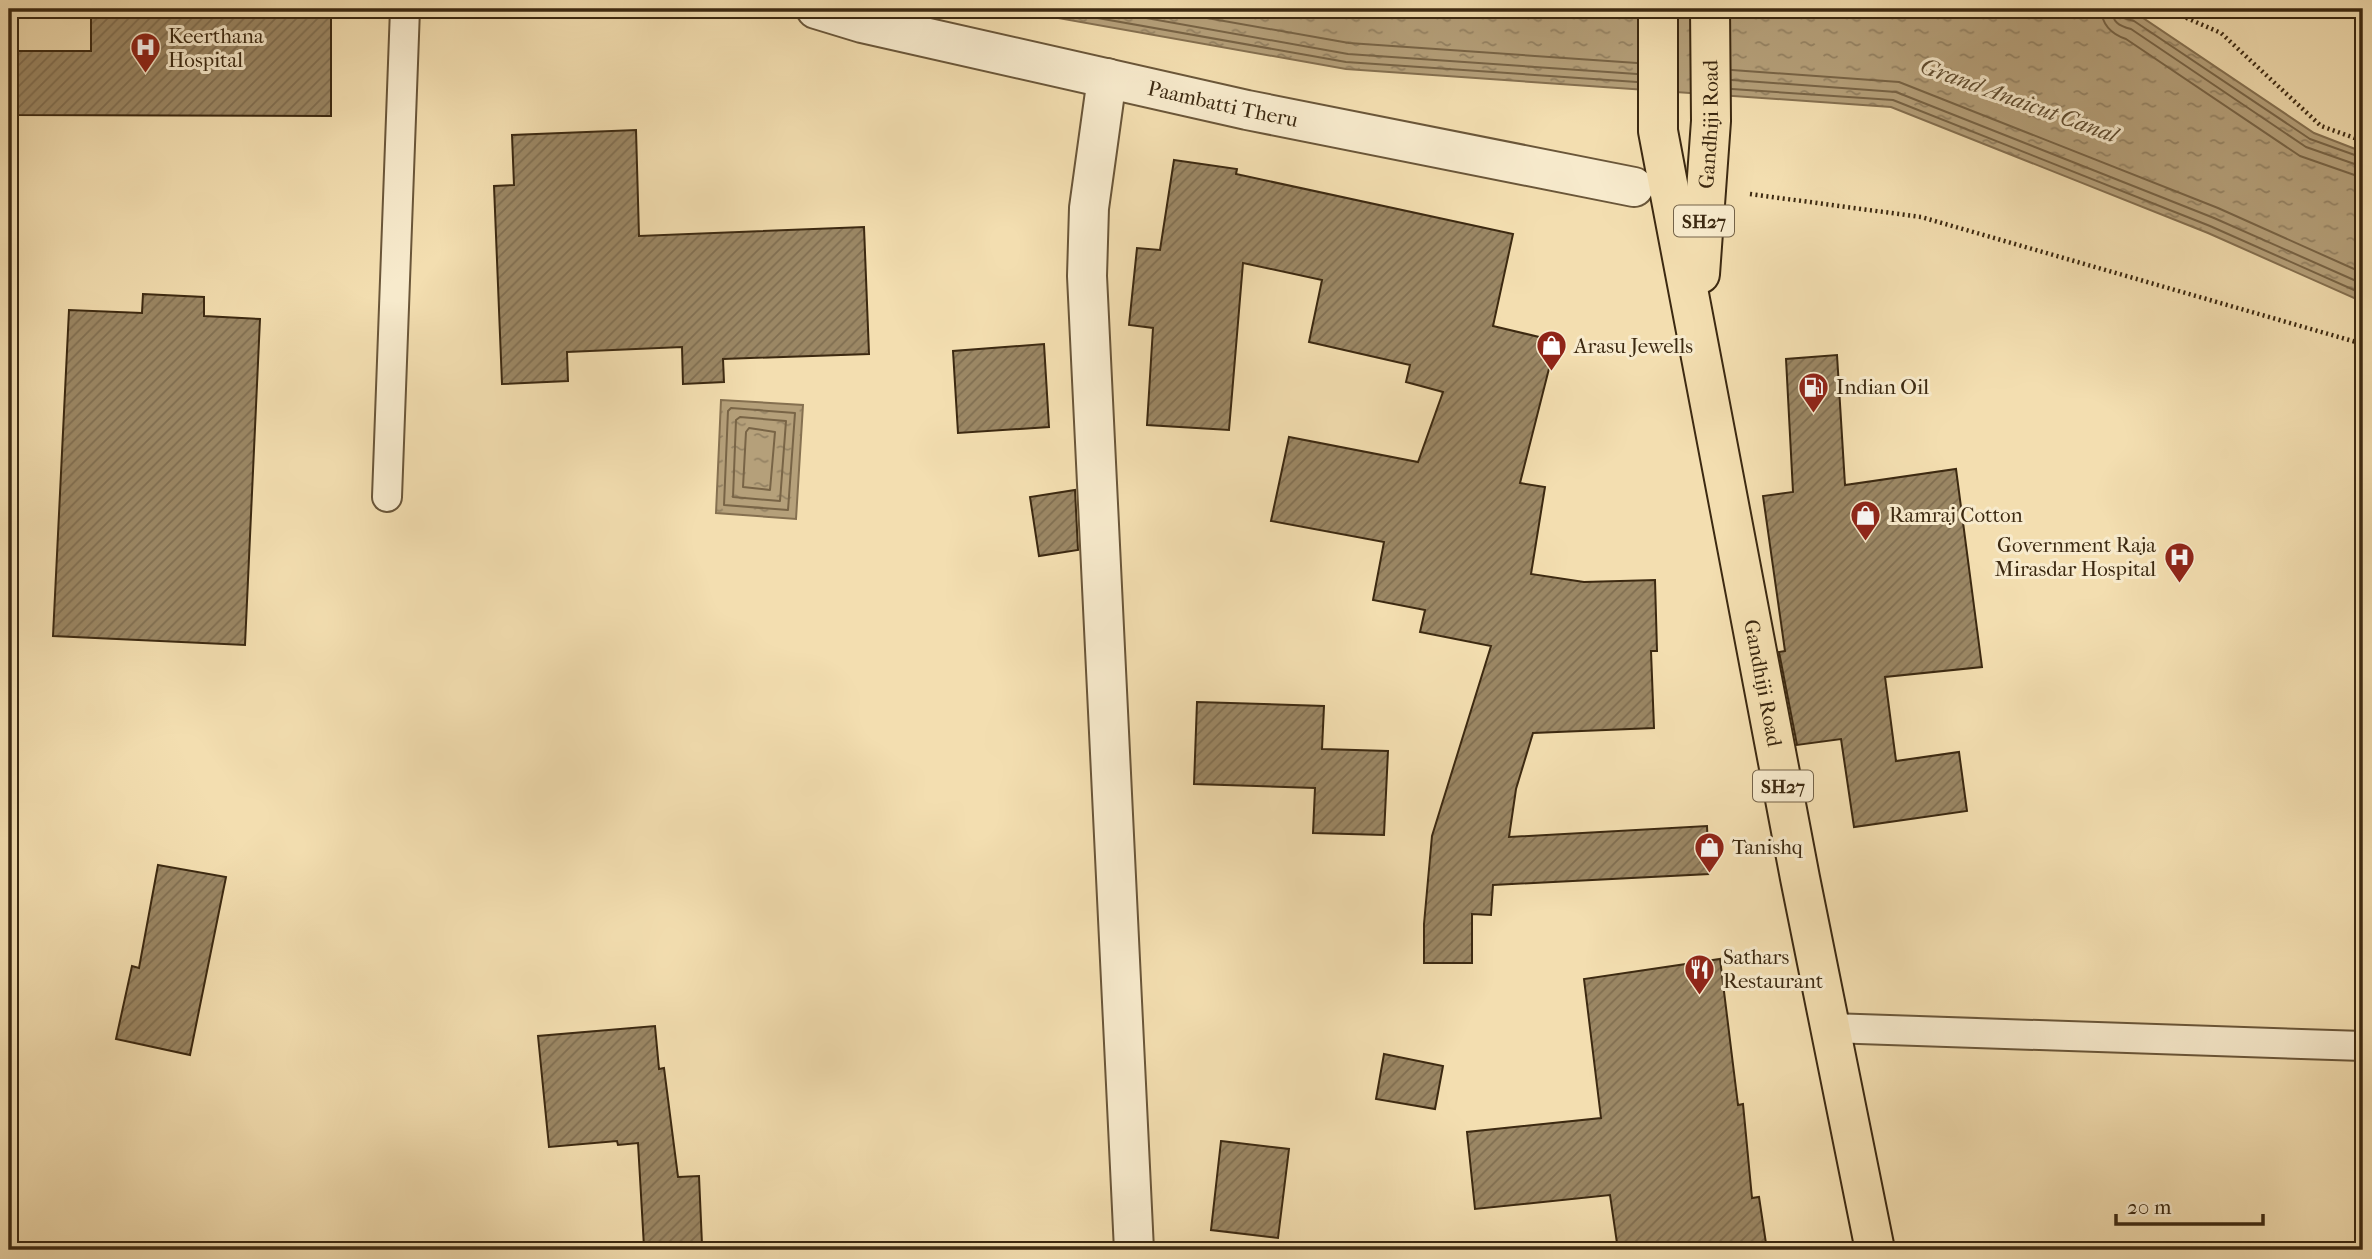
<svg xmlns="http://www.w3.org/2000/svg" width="2372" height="1259" font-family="'IM FELL French Canon',serif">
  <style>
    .water { fill: url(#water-ripples); stroke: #857050; stroke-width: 2 }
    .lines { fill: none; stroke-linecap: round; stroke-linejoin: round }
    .shore { stroke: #786446; stroke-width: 2 }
    .building { fill: url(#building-hatch); stroke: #3c2911; stroke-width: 2 }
    .service-casing { stroke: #6a5639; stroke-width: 32 }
    .minor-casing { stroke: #6a5639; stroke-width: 42 }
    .tertiary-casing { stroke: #6a5639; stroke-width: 42 }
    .primary-casing { stroke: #3c2911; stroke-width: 42 }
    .path { stroke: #3c2911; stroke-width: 4.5; stroke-dasharray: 2 3.5; stroke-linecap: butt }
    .service { stroke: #f7eacc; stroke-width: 28 }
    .minor { stroke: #f7eacc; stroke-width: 38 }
    .tertiary { stroke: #f7eacc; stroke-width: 38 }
    .primary { stroke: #f3deb0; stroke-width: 38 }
    .labels { text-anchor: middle; stroke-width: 6; stroke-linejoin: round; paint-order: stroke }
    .shield { fill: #f7eacc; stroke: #746349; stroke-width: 2 }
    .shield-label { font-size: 19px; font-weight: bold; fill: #3c2911 }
    .poi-label { font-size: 21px; fill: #3c2911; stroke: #f7eacc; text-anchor: start }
    .street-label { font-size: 21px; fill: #3c2911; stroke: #f7eacc }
    .water-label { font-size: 23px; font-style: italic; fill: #604d30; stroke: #f7eacc }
  </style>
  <defs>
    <pattern id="water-ripples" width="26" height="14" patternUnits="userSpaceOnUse" patternTransform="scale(1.75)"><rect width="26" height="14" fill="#b5a07a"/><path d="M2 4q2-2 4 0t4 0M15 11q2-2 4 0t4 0" fill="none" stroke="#948263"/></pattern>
    <pattern id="building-hatch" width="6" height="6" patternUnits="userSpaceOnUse" patternTransform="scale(1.75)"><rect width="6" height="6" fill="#9b8764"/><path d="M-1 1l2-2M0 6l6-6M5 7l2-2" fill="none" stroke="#806e51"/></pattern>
  </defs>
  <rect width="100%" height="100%" fill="#f3deb0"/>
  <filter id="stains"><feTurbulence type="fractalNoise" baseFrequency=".00286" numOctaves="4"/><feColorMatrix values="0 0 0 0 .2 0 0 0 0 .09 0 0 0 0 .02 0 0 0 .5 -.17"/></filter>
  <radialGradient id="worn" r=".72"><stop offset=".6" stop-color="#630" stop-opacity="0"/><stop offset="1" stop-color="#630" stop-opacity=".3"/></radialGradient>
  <g class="water">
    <path d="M1007,9H2115L2137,14L2314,133L2363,152V302L2208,233L1891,107L1346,69Z"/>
    <path d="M721,400L803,405L796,519L716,513Z"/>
  </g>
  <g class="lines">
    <g class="shore">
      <path d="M1047,9L1346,62L1637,82"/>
      <path d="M1096,9L1348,54L1637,74"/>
      <path d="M1156,9L1349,43L1637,63"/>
      <path d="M2101,9C2102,25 2111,34 2126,39L2300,156L2363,178"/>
      <path d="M2112,9C2112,22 2119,26 2131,29L2306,147L2363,167"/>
      <path d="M2120,9L2124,18L2134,21L2310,139L2363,158"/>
      <path d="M1732,70L1899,82L2218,208L2363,273"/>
      <path d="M1732,80L1896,92L2214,218L2363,284"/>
      <path d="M1732,89L1893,100L2210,226L2363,294"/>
      <path d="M731,408L795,413L788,510L724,505L728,411Z"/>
      <path d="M740,417L786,421L780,501L733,497L736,420Z"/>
      <path d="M749,428L775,432L770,490L743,487L746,432Z"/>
    </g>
  </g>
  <g class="building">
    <path d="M91,11L331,12V116L12,115L13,51H91Z"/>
    <path d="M636,130L639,236L864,227L869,354L723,359L724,382L683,384L682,347L567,352L568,381L502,384L494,186L514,185L512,135Z"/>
    <path d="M1174,160L1237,169L1236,174L1513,234L1493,326L1556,341L1520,483L1545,487L1531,574L1584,582L1655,580L1657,651H1651L1654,728L1533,733L1516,789L1509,837L1707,826L1709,874L1493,885L1491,915L1472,914V963H1424V924L1432,836L1491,646L1420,632L1425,610L1373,600L1384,542L1271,521L1289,437L1418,462L1443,392L1406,382L1410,365L1309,342L1322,280L1243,263L1229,430L1147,425L1153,328L1129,325L1137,248L1160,250Z"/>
    <path d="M143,294L204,297V316L260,319L245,645L53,636L69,310L142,313Z"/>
    <path d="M1044,344L1049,427L958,433L953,351Z"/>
    <path d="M1837,355L1845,485L1956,469L1982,667L1885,677L1896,761L1959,752L1967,811L1854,827L1841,739L1797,745L1779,652L1785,651L1763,496L1793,492L1786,359Z"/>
    <path d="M1075,490L1078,550L1039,556L1030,497Z"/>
    <path d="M1197,702L1324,706L1322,749L1388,751L1384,835L1313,833L1315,788L1194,784Z"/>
    <path d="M158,865L226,877L190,1055L116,1039L132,966L139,968Z"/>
    <path d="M1720,959L1738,1105L1743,1104L1752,1198L1759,1197L1767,1250H1618L1610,1195L1475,1209L1467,1132L1601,1118L1584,979Z"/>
    <path d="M655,1026L659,1069L664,1068L678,1177L699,1176L702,1244L644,1247L638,1143L618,1145L617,1141L549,1147L538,1036Z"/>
    <path d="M1384,1054L1443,1066L1435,1109L1376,1099Z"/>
    <path d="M1221,1141L1289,1149L1278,1238L1211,1230Z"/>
  </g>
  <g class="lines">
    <defs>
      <g id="service">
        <path d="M387,497L405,9"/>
        <path d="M1830,1028L2363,1046"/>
      </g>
      <path id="minor" d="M1107,78L1089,208L1087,276L1134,1250"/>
      <g id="tertiary">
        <path id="s1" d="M816,9L862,23L1247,110L1634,187"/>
      </g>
      <g id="primary">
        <path id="s2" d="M1658,9V131L1800,878L1875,1250"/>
        <path id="s3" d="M1700,274L1711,121L1710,9"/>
      </g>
    </defs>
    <use href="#service" class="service-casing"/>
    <use href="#minor" class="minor-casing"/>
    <use href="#tertiary" class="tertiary-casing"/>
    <use href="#primary" class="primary-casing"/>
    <g class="path">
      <path d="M2166,9L2221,33L2321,126L2363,141"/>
      <path d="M1750,194L1921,217L2363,344"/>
    </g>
    <use href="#service" class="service"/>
    <use href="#minor" class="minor"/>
    <use href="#tertiary" class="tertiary"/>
    <use href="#primary" class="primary"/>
  </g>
  <defs>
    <symbol id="hospital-pin" viewBox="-11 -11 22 30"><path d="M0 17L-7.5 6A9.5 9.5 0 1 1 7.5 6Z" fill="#8f2418" stroke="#f7eacc"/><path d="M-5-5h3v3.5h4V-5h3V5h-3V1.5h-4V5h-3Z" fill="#fff"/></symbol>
    <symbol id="shop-pin" viewBox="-11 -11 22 30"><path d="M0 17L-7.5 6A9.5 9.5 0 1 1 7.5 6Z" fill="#8f2418" stroke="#f7eacc"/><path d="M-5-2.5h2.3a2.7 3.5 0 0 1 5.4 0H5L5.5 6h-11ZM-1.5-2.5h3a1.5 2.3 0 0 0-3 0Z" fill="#fff"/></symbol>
    <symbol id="fuel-pin" viewBox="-11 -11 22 30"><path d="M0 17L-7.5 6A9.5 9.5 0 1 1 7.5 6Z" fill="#8f2418" stroke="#f7eacc"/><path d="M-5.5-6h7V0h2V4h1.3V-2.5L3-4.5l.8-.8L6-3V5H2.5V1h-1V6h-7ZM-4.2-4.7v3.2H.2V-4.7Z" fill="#fff"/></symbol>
    <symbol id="restaurant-pin" viewBox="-11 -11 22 30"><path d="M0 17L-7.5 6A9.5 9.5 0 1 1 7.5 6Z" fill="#8f2418" stroke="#f7eacc"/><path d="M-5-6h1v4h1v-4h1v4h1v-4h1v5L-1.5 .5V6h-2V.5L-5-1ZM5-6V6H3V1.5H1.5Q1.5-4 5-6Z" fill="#fff"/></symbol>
  </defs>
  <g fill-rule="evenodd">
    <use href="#hospital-pin" x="128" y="30" width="35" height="47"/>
    <use href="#shop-pin" x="1534" y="328" width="35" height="47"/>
    <use href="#fuel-pin" x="1796" y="370" width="35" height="47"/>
    <use href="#shop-pin" x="1848" y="498" width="35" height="47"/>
    <use href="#hospital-pin" x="2162" y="540" width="35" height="47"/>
    <use href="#shop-pin" x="1692" y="830" width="35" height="47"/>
    <use href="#restaurant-pin" x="1682" y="952" width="35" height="47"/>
  </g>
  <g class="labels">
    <g class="shield">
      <rect x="1674" y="205.5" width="60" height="31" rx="5"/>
      <rect x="1753" y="770.5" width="60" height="31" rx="5"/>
    </g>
    <g class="shield-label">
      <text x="1704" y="228">SH27</text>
      <text x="1783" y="793">SH27</text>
    </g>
    <g class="poi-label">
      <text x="168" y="43">Keerthana<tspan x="168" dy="24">Hospital</tspan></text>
      <text x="1574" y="353">Arasu Jewells</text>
      <text x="1836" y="394">Indian Oil</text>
      <text x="1889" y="522">Ramraj Cotton</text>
      <text x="2156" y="552" text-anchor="end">Government Raja<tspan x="2156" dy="24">Mirasdar Hospital</tspan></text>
      <text x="1732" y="854">Tanishq</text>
      <text x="1723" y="964">Sathars<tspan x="1723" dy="24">Restaurant</tspan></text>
    </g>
    <g class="street-label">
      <text dy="7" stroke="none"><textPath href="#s1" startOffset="418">Paambatti Theru</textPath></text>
      <text dy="7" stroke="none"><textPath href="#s3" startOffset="150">Gandhiji Road</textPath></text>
      <text dy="7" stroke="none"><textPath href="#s2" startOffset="684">Gandhiji Road</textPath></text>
    </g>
    <g class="water-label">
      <text transform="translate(2019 100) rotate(20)" y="8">Grand Anaicut Canal</text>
    </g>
  </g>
  <rect width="2372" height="1259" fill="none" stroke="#f3deb0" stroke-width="35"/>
  <rect x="10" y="10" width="2351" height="1238" fill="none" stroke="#3c2911" stroke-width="3.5"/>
  <rect x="18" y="18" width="2337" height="1224" fill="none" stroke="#3c2911" stroke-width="2"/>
  <path d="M2116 1214v10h147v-10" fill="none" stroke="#3c2911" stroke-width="3.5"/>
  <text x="2127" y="1214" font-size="21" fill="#3c2911" stroke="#f7eacc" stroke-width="5" paint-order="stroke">20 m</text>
  <rect width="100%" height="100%" filter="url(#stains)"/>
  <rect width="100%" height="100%" fill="url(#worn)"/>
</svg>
